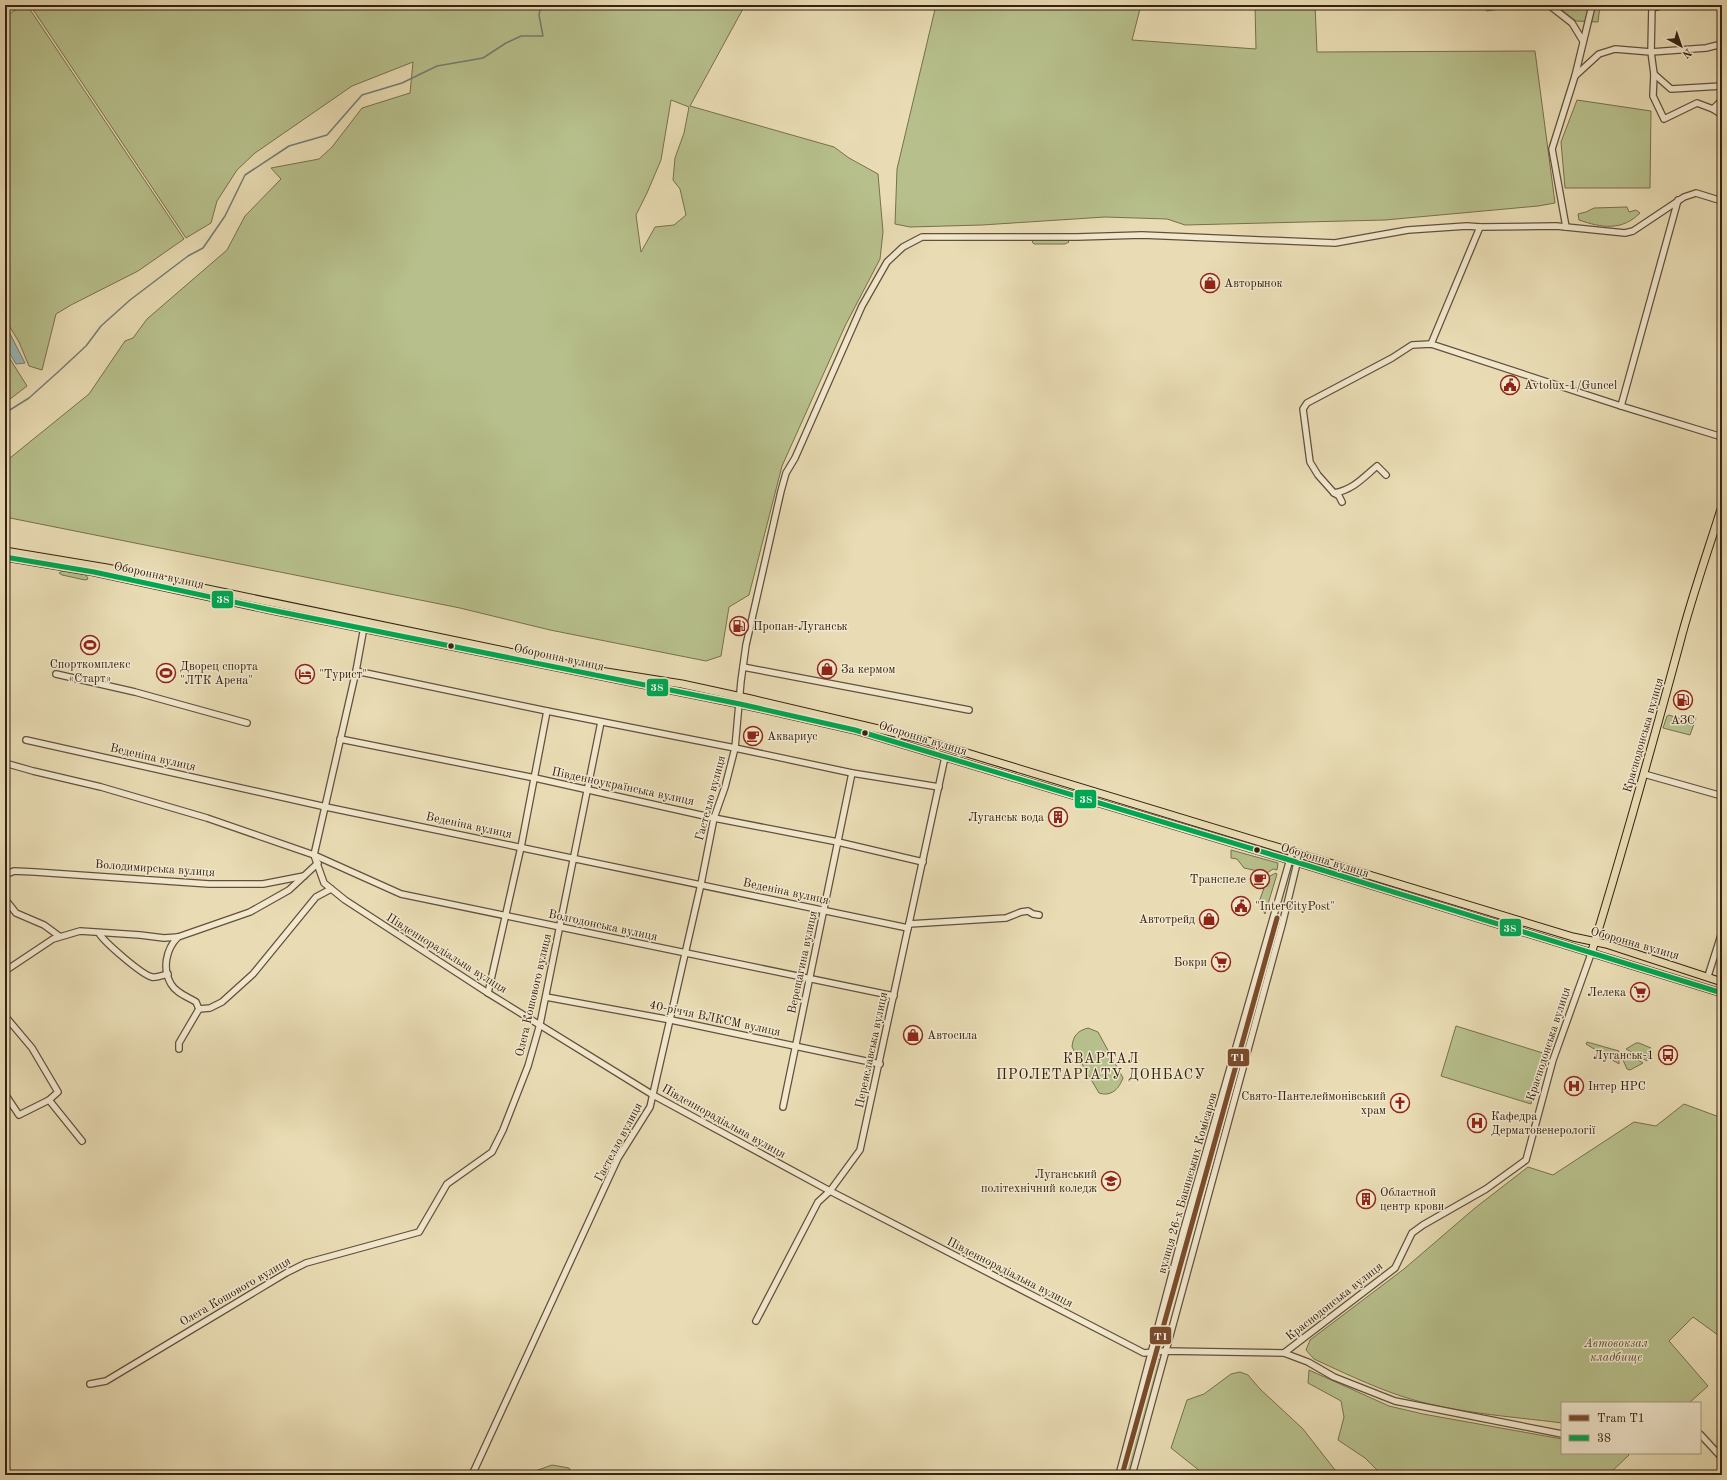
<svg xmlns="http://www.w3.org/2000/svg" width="1727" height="1480" font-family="'Old Standard TT',serif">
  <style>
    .green { fill: #b7c08c; stroke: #76704e; fill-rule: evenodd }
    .water { fill: #9cb9b8; stroke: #737c75 }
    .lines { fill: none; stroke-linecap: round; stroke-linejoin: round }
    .stream { stroke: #737c75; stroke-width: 1.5 }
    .minor-casing { stroke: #63503a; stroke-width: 8 }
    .major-casing { stroke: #362111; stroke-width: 9 }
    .minor { stroke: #f1e8ce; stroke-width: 5.5 }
    .major { stroke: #e9dcb4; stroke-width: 7 }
    .bus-1-casing { stroke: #f1e8ce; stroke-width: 8 }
    .bus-1 { stroke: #00a651; stroke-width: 5 }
    .tram-1-casing { stroke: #f1e8ce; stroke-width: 8 }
    .tram-1 { stroke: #7a4b2a; stroke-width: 5 }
    .bus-dot { fill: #362111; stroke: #f1e8ce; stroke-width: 1.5 }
    .labels { text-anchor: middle; stroke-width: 3; stroke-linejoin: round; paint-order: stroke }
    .poi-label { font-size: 12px; fill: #362111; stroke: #f1e8ce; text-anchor: start }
    .street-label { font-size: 12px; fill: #362111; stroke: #f1e8ce }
    .park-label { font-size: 12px; font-style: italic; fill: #564930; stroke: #f1e8ce }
    .quarter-label { font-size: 14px; letter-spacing: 1px; fill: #362111; stroke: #f1e8ce }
    .line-badge { stroke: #f1e8ce; stroke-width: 1.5 }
    .badge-label { font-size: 11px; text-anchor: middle; font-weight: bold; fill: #fff }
  </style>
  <rect width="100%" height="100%" fill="#e9dcb4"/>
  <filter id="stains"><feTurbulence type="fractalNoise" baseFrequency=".005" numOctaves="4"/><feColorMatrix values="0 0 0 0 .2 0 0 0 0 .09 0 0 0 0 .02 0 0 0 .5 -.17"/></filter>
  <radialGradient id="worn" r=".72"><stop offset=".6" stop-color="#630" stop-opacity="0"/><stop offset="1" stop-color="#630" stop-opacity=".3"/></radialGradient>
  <g class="green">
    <path d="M23,5H27L184,239L138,271L71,305L56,314L42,370L29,366L19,342L5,319V17Z"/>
    <path d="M30,5H745L690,106L834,147L849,158L878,174L883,232L880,259L845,326L782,466L749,595L729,607L721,656L706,661L550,630L460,608L5,517V462L89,394L125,341L133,338L147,319L227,250L245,216L281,179L271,168L319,159L332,147L362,108L410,93L413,62L352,86L255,153L237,170L217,201L211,223L186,238ZM671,100L689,107L684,133L675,158L673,180L680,189L686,215L674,225L655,227L641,252L636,215L647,193L661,160Z"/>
    <path d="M936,5H1141L1132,40L1256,49L1255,5H1315L1317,52L1535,51L1555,203L1538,206L1385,220L1185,225L1167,219L1105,217L982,225L910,227L895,224L897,169Z"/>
    <path d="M1479,5H1524L1487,11Z"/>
    <path d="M1555,5H1600L1598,22L1576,21Z"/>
    <path d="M1577,100L1651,111L1650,188H1565L1561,142Z"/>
    <path d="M1627,207L1629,212L1636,210L1640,213C1622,231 1602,228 1579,220L1578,214L1586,212L1594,208Z"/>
    <path d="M1034,240H1067L1069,242L1065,244H1034L1032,242Z"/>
    <path d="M5,351L27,386L5,403Z"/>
    <path d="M62,571L86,575L88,579L85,580L62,575L59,573Z"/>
    <path d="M1669,715L1687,721L1689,716L1696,718L1690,735L1663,728L1667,716Z"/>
    <path d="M1231,850L1278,863L1277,870L1273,869L1267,873L1244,868L1237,859L1231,858Z"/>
    <path d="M1276,873L1277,874L1265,914L1259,902L1268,877Z"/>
    <path d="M1456,1026L1546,1054L1531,1104L1441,1076Z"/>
    <path d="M1088,1028L1098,1032L1123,1078C1119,1089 1111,1097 1099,1093L1072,1047C1073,1036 1077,1031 1088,1028Z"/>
    <path d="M1587,1042L1619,1051V1064L1586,1044Z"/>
    <path d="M1636,1043H1639L1651,1048L1647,1061L1626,1049Z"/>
    <path d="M1624,1052L1643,1063L1630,1070L1627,1069L1623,1060Z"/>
    <path d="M1684,1104L1722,1118V1338L1693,1317L1669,1341L1708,1386L1689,1403H1562V1423C1508,1416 1452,1413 1401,1396C1371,1386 1342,1372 1314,1359L1306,1350L1310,1340L1404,1269L1475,1208L1528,1167L1553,1175L1634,1122L1656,1126Z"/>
    <path d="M1157,1358L1160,1360L1161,1363L1129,1475H1122L1154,1360Z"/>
    <path d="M1309,1370L1389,1406L1423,1414L1562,1439V1453H1627L1629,1455L1608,1475H1382L1365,1458L1338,1440L1344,1417L1341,1401L1308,1383Z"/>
    <path d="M1240,1372L1248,1375L1260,1389L1303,1429L1339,1475H1205L1171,1448L1187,1400L1204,1394L1231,1374Z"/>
    <path d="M552,1465L569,1468L574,1475H532L538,1470Z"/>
  </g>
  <path class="water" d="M5,324L25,363L16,364L5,346Z"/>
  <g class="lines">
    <path class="stream" d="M5,413L29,398L58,372L86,346L101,326L130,300L188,256L203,248L225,216L245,175L289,146L327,135L362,95L402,83L437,66L483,58L506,43L521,36H543L539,15L541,5"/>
    <defs>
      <g id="minor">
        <path d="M1549,5L1572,23L1583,41"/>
        <path d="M1652,5L1651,52L1706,48L1722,44"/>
        <path d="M1652,8L1664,5"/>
        <path d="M1654,74L1671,89L1722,86"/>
        <path d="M1575,76L1599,54L1615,49L1651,52L1654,74L1653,96L1664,119L1697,103L1713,109L1722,115"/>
        <path d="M1713,109L1722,100"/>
        <path d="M1566,227L1552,149L1575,76L1591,10"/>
        <path d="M1431,344L1480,227"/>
        <path d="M1621,406L1678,200"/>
        <path d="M1386,475L1377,466C1364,477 1353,490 1334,493L1318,475L1310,462L1303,409L1307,403L1392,358L1412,345L1431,344L1621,406L1722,437"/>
        <path d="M1334,493L1339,496L1342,502"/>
        <path d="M364,627L356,671L314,855L324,883L345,900L488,993L653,1095L830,1191L1144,1353L1165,1351L1284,1353L1395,1268L1412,1233L1423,1225L1486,1189L1526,1160L1553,1060L1591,954"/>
        <path d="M743,667L969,710"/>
        <path d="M356,671L547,711L735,748L852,773L939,787"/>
        <path d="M56,674L135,692L247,723"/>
        <path d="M340,739L535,778L714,818L838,842L923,862"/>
        <path d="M26,740L326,807L908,928"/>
        <path d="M5,763L33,771L101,787L207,818L314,855L401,894L894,996"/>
        <path d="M1644,774L1722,796"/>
        <path d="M5,875L14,871L35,872L209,884H263L304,876"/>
        <path d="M5,899L16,913L44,925L59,936"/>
        <path d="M909,924L1006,918L1021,912L1028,911L1033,914L1039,915"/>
        <path d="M99,933C103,941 142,975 152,977C156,978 163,975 168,974"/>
        <path d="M178,937C166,949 162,969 171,984C176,993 188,997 196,1002L199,1009L210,1008L222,1002L253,974L316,897L331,889"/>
        <path d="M5,971L53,939L80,931L140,935L164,938L178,937L250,912L289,890L318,863"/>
        <path d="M1708,976L1722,932"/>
        <path d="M488,993L521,847L547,711"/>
        <path d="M546,997L671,1020L880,1064"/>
        <path d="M5,1016L32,1048L58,1092L49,1100L82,1141"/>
        <path d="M179,1049V1043L199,1009"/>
        <path d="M5,1094L19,1115L49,1100"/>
        <path d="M783,1107L852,773"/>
        <path d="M756,1321L818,1202L830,1191L860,1150L945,757"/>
        <path d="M1284,1353L1308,1362L1334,1377L1395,1401L1562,1434"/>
        <path d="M90,1384L106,1381L286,1273L306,1263L419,1232L447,1184L492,1152L503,1130L528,1066L540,1024L601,722"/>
        <path d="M1700,1434L1722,1458"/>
        <path d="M472,1475L618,1158L650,1107L701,884L714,818L725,787L735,748L741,681L746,645L781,491L786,473L795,458L862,306L887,262L903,247L922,237H1077L1142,235L1335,243L1408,230L1467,226L1480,227L1556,226L1625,233L1633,231L1684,197L1696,193L1722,201"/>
        <path d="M1119,1475L1183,1232L1292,852"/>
        <path d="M1132,1475L1282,925L1298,859"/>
      </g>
      <g id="major">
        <path d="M5,551L107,568L600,671L682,684L751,699L921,739L1573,937L1606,944L1722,982"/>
        <path d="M5,557L94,572L271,610L740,704L855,730L1283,858L1722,993"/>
        <path d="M1591,954C1623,850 1652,746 1680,642C1692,596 1708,551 1722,506"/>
      </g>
    </defs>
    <use href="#minor" class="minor-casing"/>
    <use href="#major" class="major-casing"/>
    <use href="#minor" class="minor"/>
    <use href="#major" class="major"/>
    <defs>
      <path id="bus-1" d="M5,557L94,572L271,610L740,704L855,730L1283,858L1722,993"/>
    </defs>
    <use href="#bus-1" class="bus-1-casing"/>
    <use href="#bus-1" class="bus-1"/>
    <defs>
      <path id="tram-1" d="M1122,1475L1277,918"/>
    </defs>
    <use href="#tram-1" class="tram-1-casing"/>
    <use href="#tram-1" class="tram-1"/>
  </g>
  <defs>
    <symbol id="shop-ring" viewBox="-11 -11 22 22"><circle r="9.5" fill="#f1e8ce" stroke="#8f2418" stroke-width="1.5"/><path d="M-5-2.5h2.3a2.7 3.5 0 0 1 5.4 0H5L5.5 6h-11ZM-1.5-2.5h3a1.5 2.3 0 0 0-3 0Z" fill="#8f2418"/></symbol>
    <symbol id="civic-ring" viewBox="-11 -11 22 22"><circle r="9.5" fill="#f1e8ce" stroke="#8f2418" stroke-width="1.5"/><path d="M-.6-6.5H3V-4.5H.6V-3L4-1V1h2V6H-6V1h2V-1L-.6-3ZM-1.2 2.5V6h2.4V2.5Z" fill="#8f2418"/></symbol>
    <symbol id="fuel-ring" viewBox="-11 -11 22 22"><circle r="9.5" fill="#f1e8ce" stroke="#8f2418" stroke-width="1.5"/><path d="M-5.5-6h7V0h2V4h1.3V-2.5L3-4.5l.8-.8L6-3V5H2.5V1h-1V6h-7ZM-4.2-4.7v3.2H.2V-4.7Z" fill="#8f2418"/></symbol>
    <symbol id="stadium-ring" viewBox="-11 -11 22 22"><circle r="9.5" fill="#f1e8ce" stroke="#8f2418" stroke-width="1.5"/><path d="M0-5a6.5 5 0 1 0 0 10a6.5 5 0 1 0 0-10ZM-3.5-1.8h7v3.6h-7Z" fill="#8f2418"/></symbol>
    <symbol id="hotel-ring" viewBox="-11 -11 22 22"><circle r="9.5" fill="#f1e8ce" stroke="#8f2418" stroke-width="1.5"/><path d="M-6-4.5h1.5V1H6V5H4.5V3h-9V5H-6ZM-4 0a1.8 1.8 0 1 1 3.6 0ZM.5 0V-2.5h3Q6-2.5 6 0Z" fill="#8f2418"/></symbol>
    <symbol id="cafe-ring" viewBox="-11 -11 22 22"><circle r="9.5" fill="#f1e8ce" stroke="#8f2418" stroke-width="1.5"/><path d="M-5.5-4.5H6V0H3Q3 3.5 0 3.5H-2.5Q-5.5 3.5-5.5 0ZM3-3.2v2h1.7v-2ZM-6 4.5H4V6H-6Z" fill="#8f2418"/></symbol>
    <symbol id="building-ring" viewBox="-11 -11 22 22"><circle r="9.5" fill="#f1e8ce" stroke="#8f2418" stroke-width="1.5"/><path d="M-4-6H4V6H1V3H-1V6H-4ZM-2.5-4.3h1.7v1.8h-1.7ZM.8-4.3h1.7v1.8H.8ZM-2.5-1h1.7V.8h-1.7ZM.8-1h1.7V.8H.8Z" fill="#8f2418"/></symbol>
    <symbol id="supermarket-ring" viewBox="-11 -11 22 22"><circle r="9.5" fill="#f1e8ce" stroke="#8f2418" stroke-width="1.5"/><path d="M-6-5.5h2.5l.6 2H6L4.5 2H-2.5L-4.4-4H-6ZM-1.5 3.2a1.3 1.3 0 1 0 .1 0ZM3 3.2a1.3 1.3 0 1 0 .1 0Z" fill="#8f2418"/></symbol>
    <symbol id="bus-ring" viewBox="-11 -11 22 22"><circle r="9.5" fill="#f1e8ce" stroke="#8f2418" stroke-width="1.5"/><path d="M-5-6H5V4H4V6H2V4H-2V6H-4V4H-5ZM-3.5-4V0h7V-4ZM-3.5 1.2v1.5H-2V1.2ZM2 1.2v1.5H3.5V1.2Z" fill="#8f2418"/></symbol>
    <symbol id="hospital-ring" viewBox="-11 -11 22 22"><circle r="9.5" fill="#f1e8ce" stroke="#8f2418" stroke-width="1.5"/><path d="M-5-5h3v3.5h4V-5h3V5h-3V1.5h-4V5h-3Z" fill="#8f2418"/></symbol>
    <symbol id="church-ring" viewBox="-11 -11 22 22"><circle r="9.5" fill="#f1e8ce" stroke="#8f2418" stroke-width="1.5"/><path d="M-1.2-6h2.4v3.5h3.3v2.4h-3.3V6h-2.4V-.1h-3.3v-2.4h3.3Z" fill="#8f2418"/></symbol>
    <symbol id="university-ring" viewBox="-11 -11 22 22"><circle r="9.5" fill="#f1e8ce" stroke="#8f2418" stroke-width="1.5"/><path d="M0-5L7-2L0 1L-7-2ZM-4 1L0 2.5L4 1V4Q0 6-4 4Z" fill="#8f2418"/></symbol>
  </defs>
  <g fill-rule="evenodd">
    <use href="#shop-ring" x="1199" y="272" width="22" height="22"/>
    <use href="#civic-ring" x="1499" y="374" width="22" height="22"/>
    <use href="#fuel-ring" x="728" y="615" width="22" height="22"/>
    <use href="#stadium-ring" x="79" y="634" width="22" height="22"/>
    <use href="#shop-ring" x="816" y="658" width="22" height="22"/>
    <use href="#stadium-ring" x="155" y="662" width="22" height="22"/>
    <use href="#hotel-ring" x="294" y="663" width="22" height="22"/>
    <use href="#fuel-ring" x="1672" y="689" width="22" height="22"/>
    <use href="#cafe-ring" x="742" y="725" width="22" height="22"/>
    <use href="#building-ring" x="1047" y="806" width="22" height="22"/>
    <use href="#cafe-ring" x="1249" y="868" width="22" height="22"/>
    <use href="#civic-ring" x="1230" y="895" width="22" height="22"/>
    <use href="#shop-ring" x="1198" y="908" width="22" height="22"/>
    <use href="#supermarket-ring" x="1210" y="951" width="22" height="22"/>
    <use href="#supermarket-ring" x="1629" y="981" width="22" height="22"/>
    <use href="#shop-ring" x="902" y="1024" width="22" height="22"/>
    <use href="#bus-ring" x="1657" y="1044" width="22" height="22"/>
    <use href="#hospital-ring" x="1563" y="1075" width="22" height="22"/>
    <use href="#church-ring" x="1389" y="1092" width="22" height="22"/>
    <use href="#hospital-ring" x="1466" y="1112" width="22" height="22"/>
    <use href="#university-ring" x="1100" y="1170" width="22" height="22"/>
    <use href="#building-ring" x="1355" y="1188" width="22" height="22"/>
  </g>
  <g class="bus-dot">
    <circle cx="451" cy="646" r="3.5"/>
    <circle cx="865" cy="733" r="3.5"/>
    <circle cx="1257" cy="850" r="3.5"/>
  </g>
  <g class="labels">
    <g class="poi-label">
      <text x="1224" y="287">Авторынок</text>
      <text x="1524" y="389">Avtolux-1/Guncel</text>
      <text x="753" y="630">Пропан-Луганськ</text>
      <text x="90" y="668" text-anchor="middle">Спорткомплекс<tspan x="90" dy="14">«Старт»</tspan></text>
      <text x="180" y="670">Дворец спорта<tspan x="180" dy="14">"ЛТК Арена"</tspan></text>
      <text x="841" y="673">За кермом</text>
      <text x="319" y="678">"Турист"</text>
      <text x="1683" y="724" text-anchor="middle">АЗС</text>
      <text x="767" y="740">Аквариус</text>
      <text x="1044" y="821" text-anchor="end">Луганськ вода</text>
      <text x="1246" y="883" text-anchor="end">Транспеле</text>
      <text x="1255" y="910">"InterCityPost"</text>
      <text x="1195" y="923" text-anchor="end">Автотрейд</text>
      <text x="1207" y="966" text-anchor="end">Бокри</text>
      <text x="1626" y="996" text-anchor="end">Лелека</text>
      <text x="927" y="1039">Автосила</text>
      <text x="1654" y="1059" text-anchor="end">Луганськ-1</text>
      <text x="1588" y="1090">Інтер НРС</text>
      <text x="1386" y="1100" text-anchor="end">Свято-Пантелеймонівський<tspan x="1386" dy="14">храм</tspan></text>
      <text x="1491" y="1120">Кафедра<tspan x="1491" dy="14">Дерматовенерології</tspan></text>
      <text x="1097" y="1178" text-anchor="end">Луганський<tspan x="1097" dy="14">політехнічний коледж</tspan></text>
      <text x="1380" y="1196">Областной<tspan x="1380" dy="14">центр крови</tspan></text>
    </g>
    <g class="street-label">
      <text transform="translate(159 575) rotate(12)" y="4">Оборонна вулиця</text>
      <text transform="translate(559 657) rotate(12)" y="4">Оборонна вулиця</text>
      <text transform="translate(1643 735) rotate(-74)" y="4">Краснодонська вулиця</text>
      <text transform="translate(923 738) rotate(17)" y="4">Оборонна вулиця</text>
      <text transform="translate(153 757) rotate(13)" y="4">Веденіна вулиця</text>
      <text transform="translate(623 786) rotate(12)" y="4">Південноукраїнська вулиця</text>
      <text transform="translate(710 798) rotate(-75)" y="4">Гастелло вулиця</text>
      <text transform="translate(469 825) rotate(12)" y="4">Веденіна вулиця</text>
      <text transform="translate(1325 860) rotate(17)" y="4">Оборонна вулиця</text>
      <text transform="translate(155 868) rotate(4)" y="4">Володимирська вулиця</text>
      <text transform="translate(786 891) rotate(12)" y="4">Веденіна вулиця</text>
      <text transform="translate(603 925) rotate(12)" y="4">Волгодонська вулиця</text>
      <text transform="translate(1635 943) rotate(16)" y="4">Оборонна вулиця</text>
      <text transform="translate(447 953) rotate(32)" y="4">Південнорадіальна вулиця</text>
      <text transform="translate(802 962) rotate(-78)" y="4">Верещагина вулиця</text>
      <text transform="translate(533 995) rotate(-77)" y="4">Олега Кошового вулиця</text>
      <text transform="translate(715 1018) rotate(12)" y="4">40-річчя ВЛКСМ вулиця</text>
      <text transform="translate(1548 1044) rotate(-72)" y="4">Краснодонська вулиця</text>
      <text transform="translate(871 1050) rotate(-78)" y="4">Переяславська вулиця</text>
      <text transform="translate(724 1121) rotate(29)" y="4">Південнорадіальна вулиця</text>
      <text transform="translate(618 1142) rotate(-62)" y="4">Гастелло вулиця</text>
      <text transform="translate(1187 1183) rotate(-74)" y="4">вулиця 26-х Бакинських Комісаров</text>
      <text transform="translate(1010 1272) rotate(27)" y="4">Південнорадіальна вулиця</text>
      <text transform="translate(235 1291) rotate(-30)" y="4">Олега Кошового вулиця</text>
      <text transform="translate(1334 1301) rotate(-38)" y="4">Краснодонська вулиця</text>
    </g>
    <g class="park-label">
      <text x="1616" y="1347">Автовокзал<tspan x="1616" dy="14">кладбище</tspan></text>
    </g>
    <g class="quarter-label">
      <text x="1101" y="1063">КВАРТАЛ<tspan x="1101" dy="16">ПРОЛЕТАРІАТУ ДОНБАСУ</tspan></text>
    </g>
  </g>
  <g class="line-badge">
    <rect x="211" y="590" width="23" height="19" rx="4" fill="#00a651"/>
    <rect x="646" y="678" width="23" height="19" rx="4" fill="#00a651"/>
    <rect x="1074" y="789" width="23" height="20" rx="4" fill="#00a651"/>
    <rect x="1499" y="918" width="23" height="19" rx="4" fill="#00a651"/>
    <rect x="1227" y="1048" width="23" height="19" rx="4" fill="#7a4b2a"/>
    <rect x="1149" y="1326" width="23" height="19" rx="4" fill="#7a4b2a"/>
  </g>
  <g class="badge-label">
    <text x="223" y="603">38</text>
    <text x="657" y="691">38</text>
    <text x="1086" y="803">38</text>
    <text x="1510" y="932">38</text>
    <text x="1238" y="1061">T1</text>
    <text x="1161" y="1340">T1</text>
  </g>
  <rect width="1727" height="1480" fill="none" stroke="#e9dcb4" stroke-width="20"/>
  <rect x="6" y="6" width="1715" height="1468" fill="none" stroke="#362111" stroke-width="2"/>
  <rect x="10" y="10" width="1707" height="1460" fill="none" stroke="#362111"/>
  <rect x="1561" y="1402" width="140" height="52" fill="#f1e8ce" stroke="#a69882"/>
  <rect x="1569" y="1415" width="20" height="6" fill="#7a4b2a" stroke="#a69882"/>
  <text x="1597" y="1422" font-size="12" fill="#362111">Tram T1</text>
  <rect x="1569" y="1435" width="20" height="6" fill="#00a651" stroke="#a69882"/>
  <text x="1597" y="1442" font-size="12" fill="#362111">38</text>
  <g transform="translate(1681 46) rotate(140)" stroke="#f1e8ce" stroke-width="3" paint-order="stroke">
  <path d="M0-3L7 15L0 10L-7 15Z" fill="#362111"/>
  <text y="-6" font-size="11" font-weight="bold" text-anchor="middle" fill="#362111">N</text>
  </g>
  <rect width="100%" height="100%" filter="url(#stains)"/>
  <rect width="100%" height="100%" fill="url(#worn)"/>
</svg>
